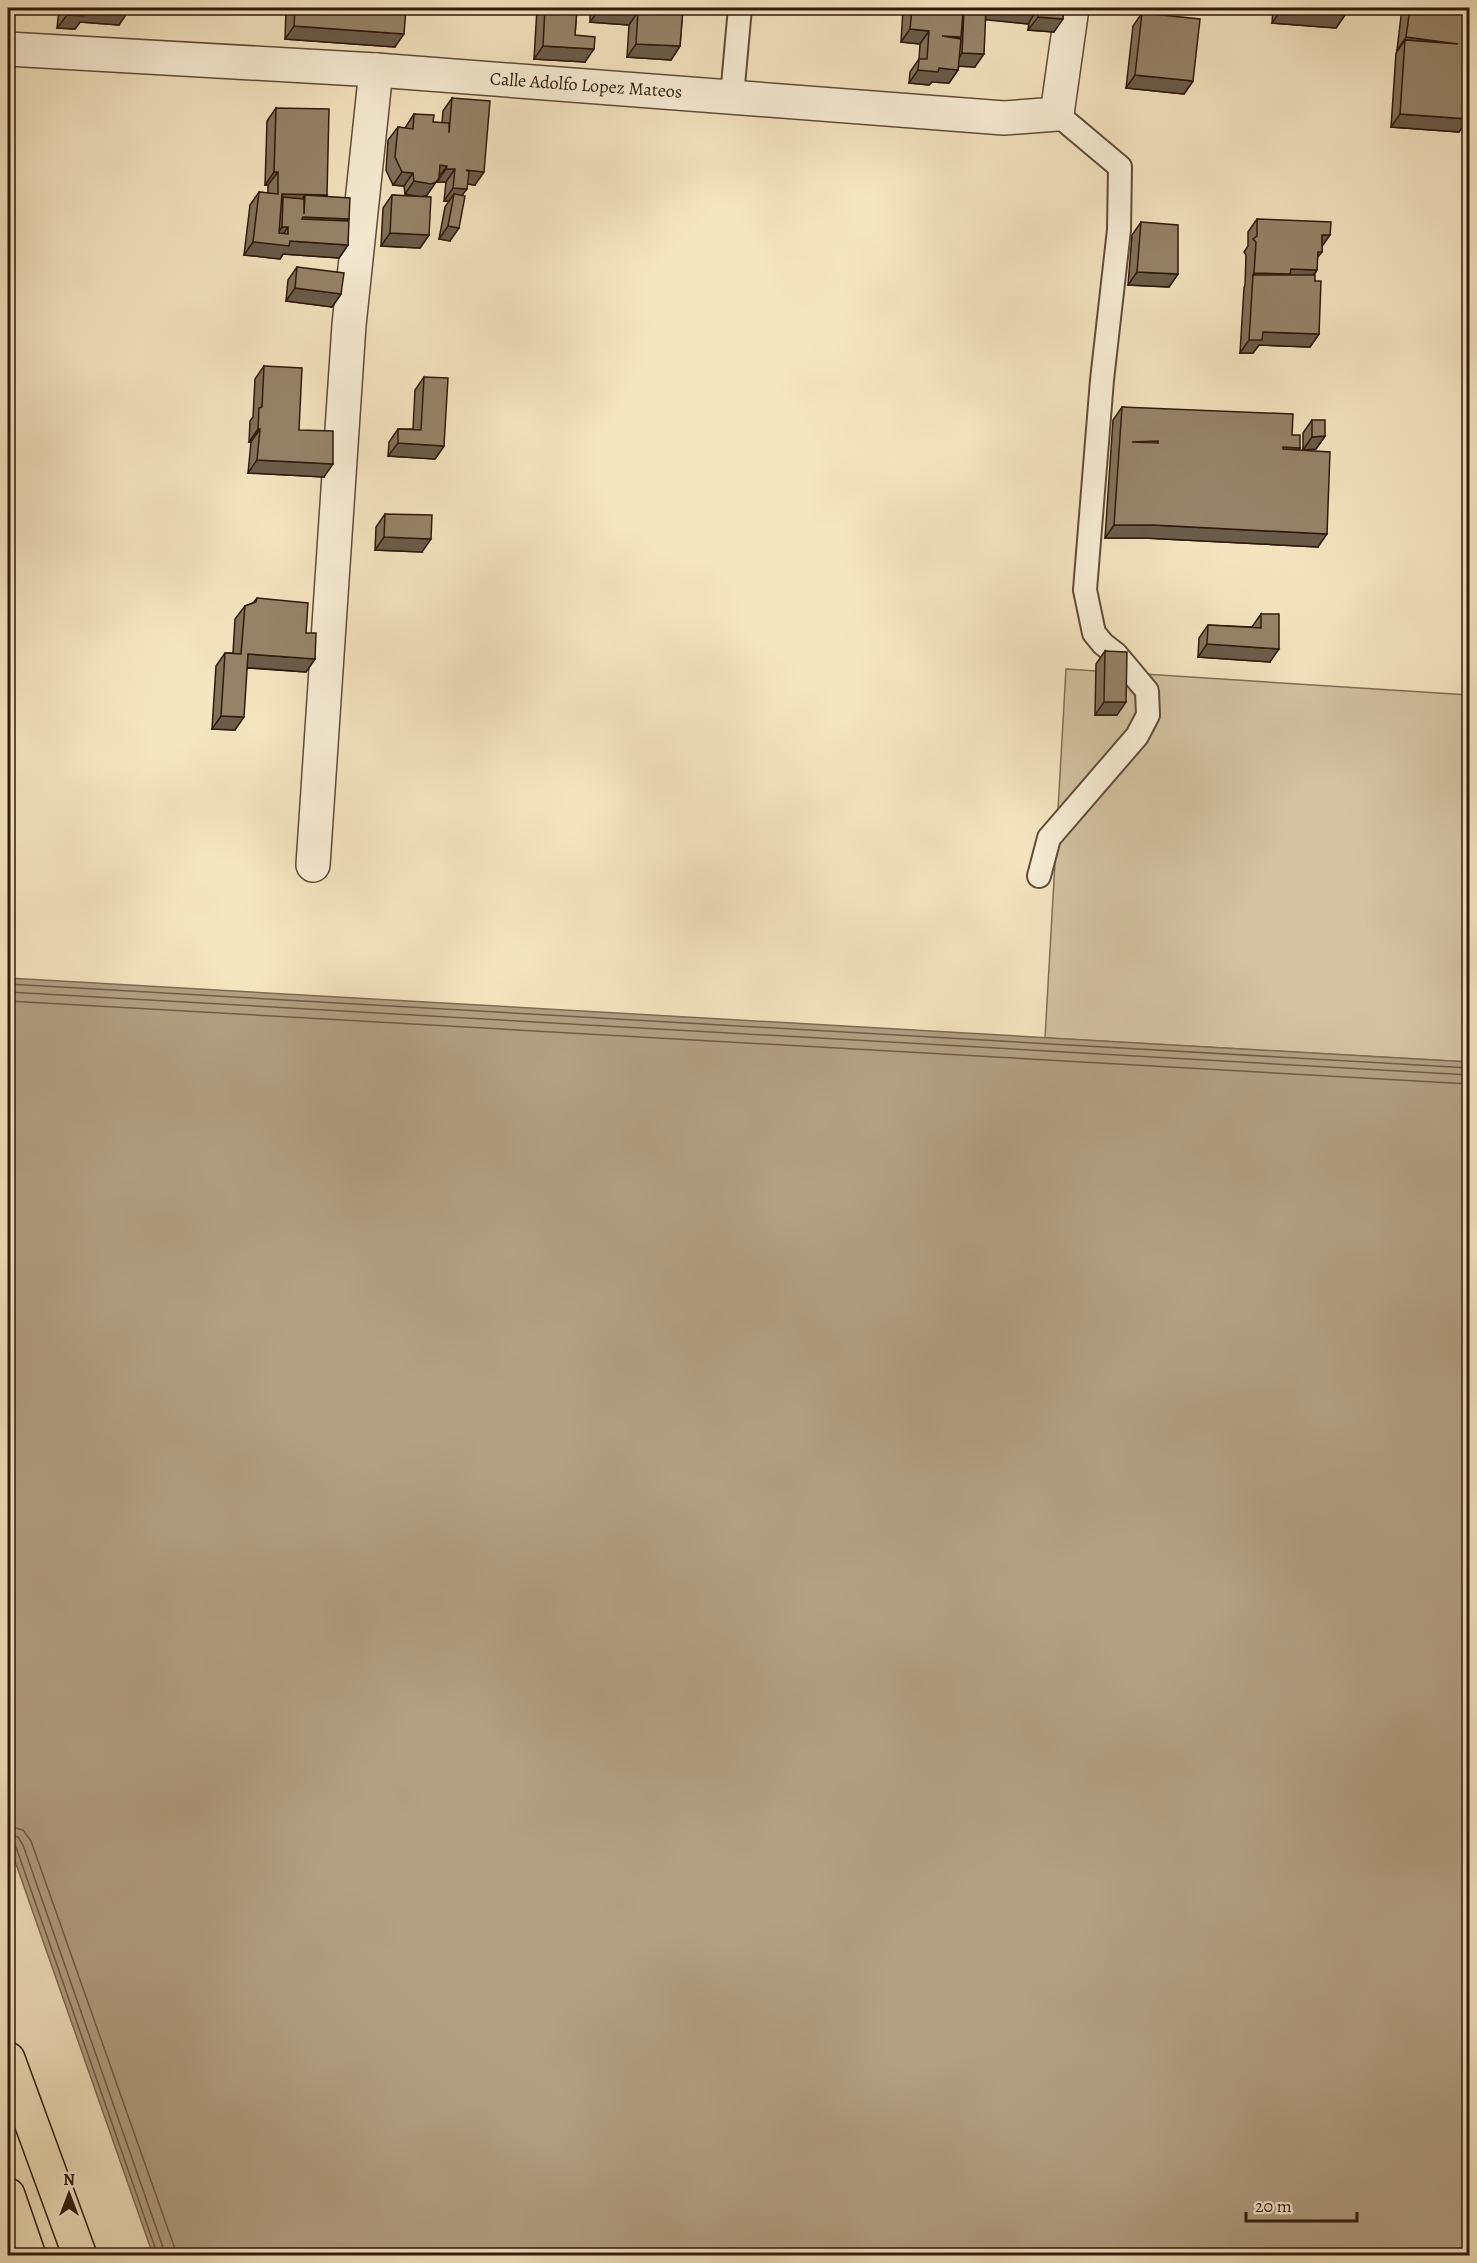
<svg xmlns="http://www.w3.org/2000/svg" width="1477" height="2263" font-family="Alegreya,serif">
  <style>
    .green { fill: #d3c3a3; stroke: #816e57; stroke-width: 1.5 }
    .water { fill: #b2a084; stroke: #7e6a54; stroke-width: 1.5 }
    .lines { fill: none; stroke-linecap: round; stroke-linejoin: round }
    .shore { stroke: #705c48; stroke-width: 1.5 }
    .lane-casing { stroke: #604c39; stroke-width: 26 }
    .street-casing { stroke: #604c39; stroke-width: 36 }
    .highway-casing { stroke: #2f190b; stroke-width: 36 }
    .lane { stroke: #f8efd7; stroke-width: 22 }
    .street { stroke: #f8efd7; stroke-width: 33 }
    .highway { stroke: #f5e6c2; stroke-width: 33 }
    .wall { fill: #81725b; stroke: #2f190b; stroke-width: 1.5 }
    .shaded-wall { fill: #695c4a; stroke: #2f190b; stroke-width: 1.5 }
    .building { fill: #96846a; stroke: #2f190b; stroke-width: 1.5; fill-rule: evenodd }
    .labels { text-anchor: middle; stroke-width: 4.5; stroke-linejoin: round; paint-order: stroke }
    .street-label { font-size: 18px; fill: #2f190b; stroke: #f8efd7 }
  </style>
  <rect width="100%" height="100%" fill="#f5e6c2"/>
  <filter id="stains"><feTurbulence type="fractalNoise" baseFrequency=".00333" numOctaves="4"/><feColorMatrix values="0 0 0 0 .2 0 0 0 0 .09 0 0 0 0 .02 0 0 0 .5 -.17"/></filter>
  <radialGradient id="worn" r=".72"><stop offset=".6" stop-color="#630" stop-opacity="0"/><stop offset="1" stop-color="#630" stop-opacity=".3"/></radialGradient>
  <path class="green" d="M1066,669L1469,695V1062L1045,1038Z"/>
  <path class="water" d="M8,978L1469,1062V2255H153L8,1841Z"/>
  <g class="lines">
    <g class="shore">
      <path d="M8,984L1470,1068"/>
      <path d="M8,992L1470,1075"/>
      <path d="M8,1001L1470,1084"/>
      <path d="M8,1826L23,1830L31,1841L174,2246L175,2256"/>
      <path d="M8,1835L18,1837L23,1845L166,2256"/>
      <path d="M8,1842L13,1843L16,1847L158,2256"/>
    </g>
    <defs>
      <g id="lane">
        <path d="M732,96L740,8"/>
        <path d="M1039,876L1049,838L1137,736L1148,715L1147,691L1116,654L1103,644L1094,633L1085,590L1102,380L1119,230L1120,167L1057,114"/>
      </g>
      <g id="street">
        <path d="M8,49L376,70L1004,118L1057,114L1072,8"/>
        <path d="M313,865L349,325L376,70"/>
      </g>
      <g id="highway">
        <path d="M8,2059L80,2256"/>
        <path d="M8,2195L29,2256"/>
      </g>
    </defs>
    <use href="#lane" class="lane-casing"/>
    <use href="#street" class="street-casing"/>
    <use href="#highway" class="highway-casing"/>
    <use href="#lane" class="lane"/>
    <use href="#street" class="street"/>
    <use href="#highway" class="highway"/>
  </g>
  <g class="wall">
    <path d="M60,8H128L119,25L80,22L75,29L57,28L59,9Z"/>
    <path d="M286,8H406L395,47L285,39Z"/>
    <path d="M537,8H577L575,35L585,62L534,59Z"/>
    <path d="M590,8H683L680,46L671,60L627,57L629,25L590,22Z"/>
    <path d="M904,8H1064L1054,32L1028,30L1029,22L1028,24L985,19L975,67L959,66L958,70L949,83L932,82L929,85L909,83L910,72L919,59L920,44L901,42L903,9Z"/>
    <path d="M1273,8H1346L1345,15L1336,28L1272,23Z"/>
    <path d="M1402,8H1470L1468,119L1459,132L1391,127L1396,53L1398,50H1397Z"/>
    <path d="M1142,13L1193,81L1184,94L1126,88L1133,26Z"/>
    <path d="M452,98L475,185L467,184L462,196L450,241L439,239L445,207L449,201H444L446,182H437V180L427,195L422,197L429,235L420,248L381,246L383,208L392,195L421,197L405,194L404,186L393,185L386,170L388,140L398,127L405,128L414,114L433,122L442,123L443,111Z"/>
    <path d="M276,108L327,195L326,197L349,219L348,221V245L339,258L283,254L280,259L244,255L250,205L259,192L268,193V185H265L267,121Z"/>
    <path d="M1257,219L1322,247V252L1317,258V270L1314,275L1319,334L1310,347L1259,345L1253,353H1240L1244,288L1245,285L1246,255L1244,252L1248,246V232Z"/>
    <path d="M1141,222L1178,274L1169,287L1128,285L1132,235Z"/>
    <path d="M297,267L341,294L332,307L286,301L288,280Z"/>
    <path d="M264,366L299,430L324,477L248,473L251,442H249L250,421L253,417L255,379Z"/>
    <path d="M424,377L444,446L435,459L388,456L389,442L398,429H413L415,390Z"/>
    <path d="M1122,407L1292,435L1300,448L1298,450L1318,547L1144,538H1105L1113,420Z"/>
    <path d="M1312,420L1325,436L1316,449L1303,450V433Z"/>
    <path d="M385,514L422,552L375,550L376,527Z"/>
    <path d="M257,598L306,633L315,659L306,672L247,668L235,730L212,729L216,666L225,653H233L235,619L245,606L253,603Z"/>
    <path d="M1261,614L1270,662L1198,657L1199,638L1208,625L1252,627Z"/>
    <path d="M1105,651L1117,715H1095L1096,664Z"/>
  </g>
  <g class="shaded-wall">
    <path d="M985,8H1006L1037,10L1028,24L977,19Z"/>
    <path d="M85,9L128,12L119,25L80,22L75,29L57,28L67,15Z"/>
    <path d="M599,9L638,12L629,25L590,22Z"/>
    <path d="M1281,10L1345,15L1336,28L1272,23Z"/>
    <path d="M1038,17L1063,19L1054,32L1028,30Z"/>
    <path d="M294,26L404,34L395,47L285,39Z"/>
    <path d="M910,29L929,31L920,44L901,42Z"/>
    <path d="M1406,37L1458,44L1405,40L1398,50H1397Z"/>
    <path d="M636,44L680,46L671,60L627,57Z"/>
    <path d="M543,46L594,49L585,62L534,59Z"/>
    <path d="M962,53L984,54L975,67L953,66Z"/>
    <path d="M939,68L958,70L949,83L932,82L929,85L909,83L918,70Z"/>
    <path d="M1135,75L1193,81L1184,94L1126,88Z"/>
    <path d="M1400,114L1468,119L1459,132L1391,127Z"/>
    <path d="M440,165L447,166L437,179Z"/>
    <path d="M446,169H455L446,182H437Z"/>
    <path d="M466,170L484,172L475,185L457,183Z"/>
    <path d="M274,172H278L268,185H265Z"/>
    <path d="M402,172L413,173L404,186L393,185Z"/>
    <path d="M414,181L436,182L427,195L421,197L405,194Z"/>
    <path d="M453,188L467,189L457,202L454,194L449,201H444Z"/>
    <path d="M282,194L327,195L318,208L305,195L297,207L283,197L277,207Z"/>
    <path d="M303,217L349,219L340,232L293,230Z"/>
    <path d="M448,226L459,228L450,241L439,239Z"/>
    <path d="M282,227H288L279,240H273Z"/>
    <path d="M390,233L429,235L420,248L381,246Z"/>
    <path d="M1322,235H1330L1321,248Z"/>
    <path d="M290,241L348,245L339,258L283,254L280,259L244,255L253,242Z"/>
    <path d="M1291,269L1317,270L1308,283L1253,275L1254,273Z"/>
    <path d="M1137,272L1178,274L1169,287L1128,285Z"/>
    <path d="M295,288L341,294L332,307L286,301Z"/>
    <path d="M1263,332L1319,334L1310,347L1259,345L1253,353H1240L1249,340Z"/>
    <path d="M258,429H260L251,442H249Z"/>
    <path d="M1325,436L1316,449L1303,450L1312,437Z"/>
    <path d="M398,443L444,446L435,459L388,456Z"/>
    <path d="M1283,447L1300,448L1290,461L1274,460Z"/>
    <path d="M257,460L333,464L324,477L248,473Z"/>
    <path d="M1114,525H1153L1327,534L1318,547L1144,538H1105Z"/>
    <path d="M384,537L431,539L422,552L375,550Z"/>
    <path d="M1207,644L1279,649L1270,662L1198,657Z"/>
    <path d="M248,654L315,659L306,672L239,667Z"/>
    <path d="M1104,702H1126L1117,715H1095Z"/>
    <path d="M221,716L244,717L235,730L212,729Z"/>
  </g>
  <g class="building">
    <path d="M67,8H128V12L85,9L84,16L67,15Z"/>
    <path d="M295,8H406L404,34L294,26Z"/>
    <path d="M545,8H577L575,35L595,37L594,49L543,46Z"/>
    <path d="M599,8H683L680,46L636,44L638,12L599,9Z"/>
    <path d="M912,8H986L984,54L962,53L964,11L945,10L963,12L961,37L942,36L961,39L958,70L939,68L938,72L918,70L919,59H927L929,31L910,29Z"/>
    <path d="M1006,8H1037V10Z"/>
    <path d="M1038,8H1064L1063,19L1038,17Z"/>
    <path d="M1281,8H1346L1345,15L1281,10Z"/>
    <path d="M1410,8H1470V102L1468,119L1400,114L1405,40L1458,44L1406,37Z"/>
    <path d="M1142,13L1200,19L1193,81L1135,75Z"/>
    <path d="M452,98L490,101L484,172L466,170L469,172L467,189L453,188L455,169H446L447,166L440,165L439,178L436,182L431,184L414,181L413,173L402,172L395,157L398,127L413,129L414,114L434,115L433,122L449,123V133Z"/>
    <path d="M276,108L329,109L327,195L282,194L279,233L288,234V227H282L283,197L304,199V214L305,195L350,198L349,219L303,217L302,219L349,221L348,245L290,241L289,246L253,242L259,192L278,194V172H274Z"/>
    <path d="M454,194L465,196L459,228L448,226Z"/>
    <path d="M392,195L431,197L429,235L390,233Z"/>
    <path d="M1257,219L1331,222L1330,235H1322V252H1318L1317,270L1291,269L1290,274L1254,273L1256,242L1253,239L1257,236Z"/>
    <path d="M1141,222L1178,225V274L1137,272Z"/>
    <path d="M297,267L344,273L341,294L295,288Z"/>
    <path d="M1253,275H1315V281H1321L1319,334L1263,332L1262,340H1249Z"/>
    <path d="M264,366L302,368L299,430L333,431V464L257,460L260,429H258L259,408L262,407Z"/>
    <path d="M424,377L448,378L444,446L398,443V429L421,430Z"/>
    <path d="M1122,407L1293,414L1292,435H1300V448L1283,447V449L1330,452L1327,534L1153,525H1114ZM1158,441V443L1132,442Z"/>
    <path d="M1312,420H1325V436L1312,437Z"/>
    <path d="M385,514L432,515L431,539L384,537Z"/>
    <path d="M257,598L308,603L306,633H316L315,659L248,654L244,717L221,716L225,653L241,654L245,606L256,602Z"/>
    <path d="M1261,614H1279V649L1207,644L1208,625L1261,628Z"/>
    <path d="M1105,651L1127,652L1126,702H1104Z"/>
  </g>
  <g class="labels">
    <g class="street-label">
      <text transform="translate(586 85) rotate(4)" y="6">Calle Adolfo Lopez Mateos</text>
    </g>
  </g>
  <rect width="1477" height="2263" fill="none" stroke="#f5e6c2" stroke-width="30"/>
  <rect x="9" y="9" width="1459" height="2245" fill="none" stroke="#2f190b" stroke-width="3"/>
  <rect x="15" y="15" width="1447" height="2233" fill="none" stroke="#2f190b" stroke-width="1.5"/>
  <g transform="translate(69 2194)" stroke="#f8efd7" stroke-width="4.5" paint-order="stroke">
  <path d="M0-4.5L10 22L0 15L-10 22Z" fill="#2f190b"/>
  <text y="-9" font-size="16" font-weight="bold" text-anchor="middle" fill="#2f190b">N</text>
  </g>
  <path d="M1246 2212v9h111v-9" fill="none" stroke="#2f190b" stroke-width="3"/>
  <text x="1255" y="2212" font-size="18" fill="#2f190b" stroke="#f8efd7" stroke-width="4.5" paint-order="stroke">20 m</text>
  <rect width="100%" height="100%" filter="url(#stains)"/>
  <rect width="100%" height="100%" fill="url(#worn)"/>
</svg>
